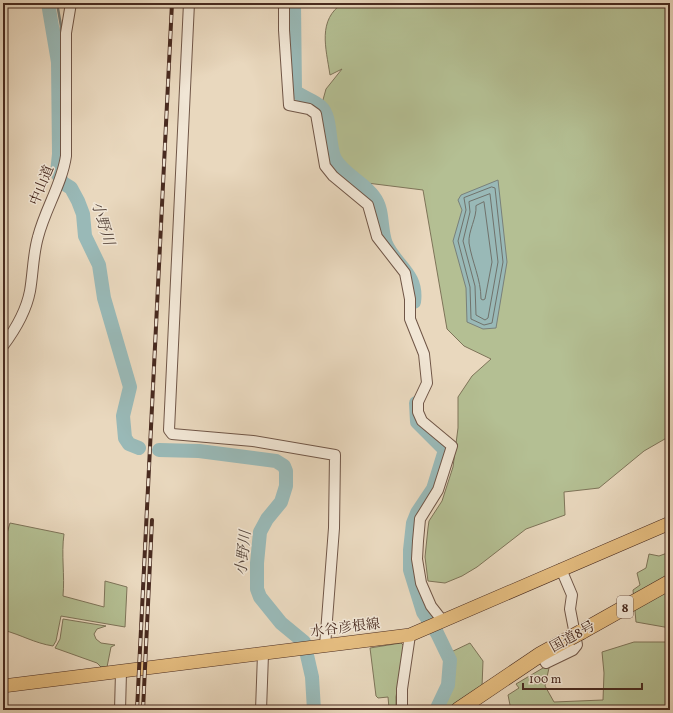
<svg xmlns="http://www.w3.org/2000/svg" width="673" height="713" font-family="Vollkorn,'Noto Serif JP',serif">
  <style>
    .green { fill: #b4bf93; stroke: #7e7459 }
    .water { fill: #99b9b7; stroke: #79807a }
    .lines { fill: none; stroke-linecap: round; stroke-linejoin: round }
    .shore { stroke: #70726b; stroke-width: 1 }
    .stream { stroke: #79807a; stroke-width: 2.5 }
    .river { stroke: #99b9b7; stroke-width: 14 }
    .minor-casing { stroke: #705647; stroke-width: 12 }
    .major-casing { stroke: #482a1f; stroke-width: 14 }
    .highway-casing { stroke: #482a1f; stroke-width: 16 }
    .minor { stroke: #f1e6d5; stroke-width: 10 }
    .major { stroke: #e4bc7f; stroke-width: 13 }
    .highway { stroke: #e4bc7f; stroke-width: 15 }
    .rail-casing { stroke: #482a1f; stroke-width: 4 }
    .rail { stroke: #f1e6d5; stroke-width: 2.5; stroke-dasharray: 8; stroke-linecap: butt }
    .highway-bridge-casing { stroke: #482a1f; stroke-width: 16; stroke-linecap: butt }
    .highway-bridge { stroke: #e4bc7f; stroke-width: 15 }
    .labels { text-anchor: middle; stroke-width: 3; stroke-linejoin: round; paint-order: stroke }
    .shield { fill: #f1e6d5; stroke: #7b6256; stroke-width: 1 }
    .shield-label { font-size: 13px; font-weight: bold; fill: #482a1f }
    .street-label { font-size: 14px; fill: #482a1f; stroke: #f1e6d5 }
    .water-label { font-size: 15px; font-style: italic; fill: #58473d; stroke: #f1e6d5 }
  </style>
  <rect width="100%" height="100%" fill="#e9d8be"/>
  <filter id="stains"><feTurbulence type="fractalNoise" baseFrequency=".005" numOctaves="4"/><feColorMatrix values="0 0 0 0 .2 0 0 0 0 .09 0 0 0 0 .02 0 0 0 .5 -.17"/></filter>
  <radialGradient id="worn" r=".72"><stop offset=".6" stop-color="#630" stop-opacity="0"/><stop offset="1" stop-color="#630" stop-opacity=".3"/></radialGradient>
  <g class="green">
    <path d="M343,3H670V436L644,451L599,488L564,492L565,515L526,529L477,567L462,576L445,583L428,581L425,557L428,528L429,521L442,501L453,467L458,428V397L472,376L491,359L464,346L447,329L423,190L367,183L333,161L321,107L326,89L342,69L330,75C326,48 317,20 343,3Z"/>
    <path d="M10,523L64,534C61,555 65,575 63,596L104,607L105,581L127,587L125,627L61,616L56,641L53,646C34,643 22,635 3,630V547Z"/>
    <path d="M670,552V628L636,622L633,590L640,585L637,573L646,568L649,554L659,556Z"/>
    <path d="M63,619L106,626L97,629L94,634L96,639L101,643L115,645L111,647L107,667H101L97,663L55,648L60,639Z"/>
    <path d="M634,642H670V710H511L508,695L519,688L516,684L548,665L549,668L545,686L554,702L603,700L604,673L602,652Z"/>
    <path d="M401,643L404,646L396,697V710H380L389,708L388,697L378,698L376,696L370,648Z"/>
    <path d="M470,643L483,661L482,687L450,709L444,703L449,653Z"/>
  </g>
  <path class="water" d="M498,180L507,262L496,328L483,329L467,322L466,288L453,241L462,210L458,200L461,195Z"/>
  <g class="lines">
    <g class="shore">
      <path d="M492,187L495,188L503,262L492,323L484,325L471,319L470,287L458,241L466,210L464,198Z"/>
      <path d="M490,194L498,262L488,318L485,320L476,315L475,286L463,241L470,212L469,202Z"/>
      <path d="M484,202L492,262L485,299L483,300L481,299C481,279 472,262 469,243C468,231 477,218 476,206Z"/>
    </g>
    <path class="stream" d="M57,3L61,26L58,62"/>
    <g class="river">
      <path d="M48,3L58,62L59,154L57,173L63,183L71,188L78,201L83,214L85,236L99,265L104,298L130,387L123,416L125,438L129,444L139,448"/>
      <path d="M294,3L295,91C303,98 314,100 321,107C332,117 328,145 335,159C344,175 364,182 374,197C384,210 380,229 386,244C396,266 418,274 414,302"/>
      <path d="M416,403L417,422L445,450L433,489L417,513L413,523L410,550V570L423,612L437,633L450,660L448,685L438,706L437,710"/>
      <path d="M159,450L199,451L276,461L284,466L286,471V486L281,502L267,519L260,532L257,563V589L260,597L281,623L304,642L312,677L314,710"/>
    </g>
    <defs>
      <g id="minor">
        <path d="M189,3L169,430L172,434L253,441L335,455L334,528L325,646"/>
        <path d="M284,3V30L289,105L309,109L316,114L325,166L333,176L368,205L377,237L405,273L410,299V319L424,354L427,383L418,402V412L422,421L452,446L438,490L420,519L418,541L417,559L421,583L431,606L442,620"/>
        <path d="M3,346C15,330 26,312 30,291C33,274 33,254 38,237C45,209 62,184 66,156V33L71,3"/>
        <path d="M541,654L546,663L573,650L577,645L570,609L572,595L561,569"/>
        <path d="M120,710L121,672"/>
        <path d="M261,710L263,654"/>
        <path d="M402,710V689L410,635"/>
      </g>
      <path id="major" d="M3,686L410,635L670,523"/>
      <g id="highway">
        <path d="M581,632L670,582"/>
        <path d="M458,710L541,654L570,638"/>
      </g>
    </defs>
    <use href="#minor" class="minor-casing"/>
    <use href="#major" class="major-casing"/>
    <use href="#highway" class="highway-casing"/>
    <use href="#minor" class="minor"/>
    <use href="#major" class="major"/>
    <use href="#highway" class="highway"/>
    <defs>
      <g id="rail">
        <path d="M137,710L172,3"/>
        <path d="M143,710L152,520"/>
      </g>
    </defs>
    <use href="#rail" class="rail-casing"/>
    <use href="#rail" class="rail"/>
    <defs>
      <path id="highway-bridge" d="M570,638L581,632"/>
    </defs>
    <use href="#highway-bridge" class="highway-bridge-casing"/>
    <use href="#highway-bridge" class="highway-bridge"/>
  </g>
  <g class="labels">
    <rect class="shield" x="617" y="596" width="16" height="22" rx="3"/>
    <g class="shield-label">
      <text x="625" y="612">8</text>
    </g>
    <g class="street-label">
      <text transform="translate(41 185) rotate(-68)" y="5">中山道</text>
      <text transform="translate(345 627) rotate(-7)" y="5">水谷彦根線</text>
      <text transform="translate(572 636) rotate(-29)" y="5">国道8号</text>
    </g>
    <g class="water-label">
      <text transform="translate(103 223) rotate(73)" y="5">小野川</text>
      <text transform="translate(243 553) rotate(-84)" y="5">小野川</text>
    </g>
  </g>
  <rect width="673" height="713" fill="none" stroke="#e9d8be" stroke-width="16"/>
  <rect x="4" y="4" width="665" height="705" fill="none" stroke="#482a1f" stroke-width="2"/>
  <rect x="8" y="8" width="657" height="697" fill="none" stroke="#482a1f"/>
  <path d="M523 683v6h119v-6" fill="none" stroke="#482a1f" stroke-width="2"/>
  <text x="529" y="683" font-size="12" fill="#482a1f" stroke="#f1e6d5" stroke-width="3" paint-order="stroke">100 m</text>
  <rect width="100%" height="100%" filter="url(#stains)"/>
  <rect width="100%" height="100%" fill="url(#worn)"/>
</svg>
